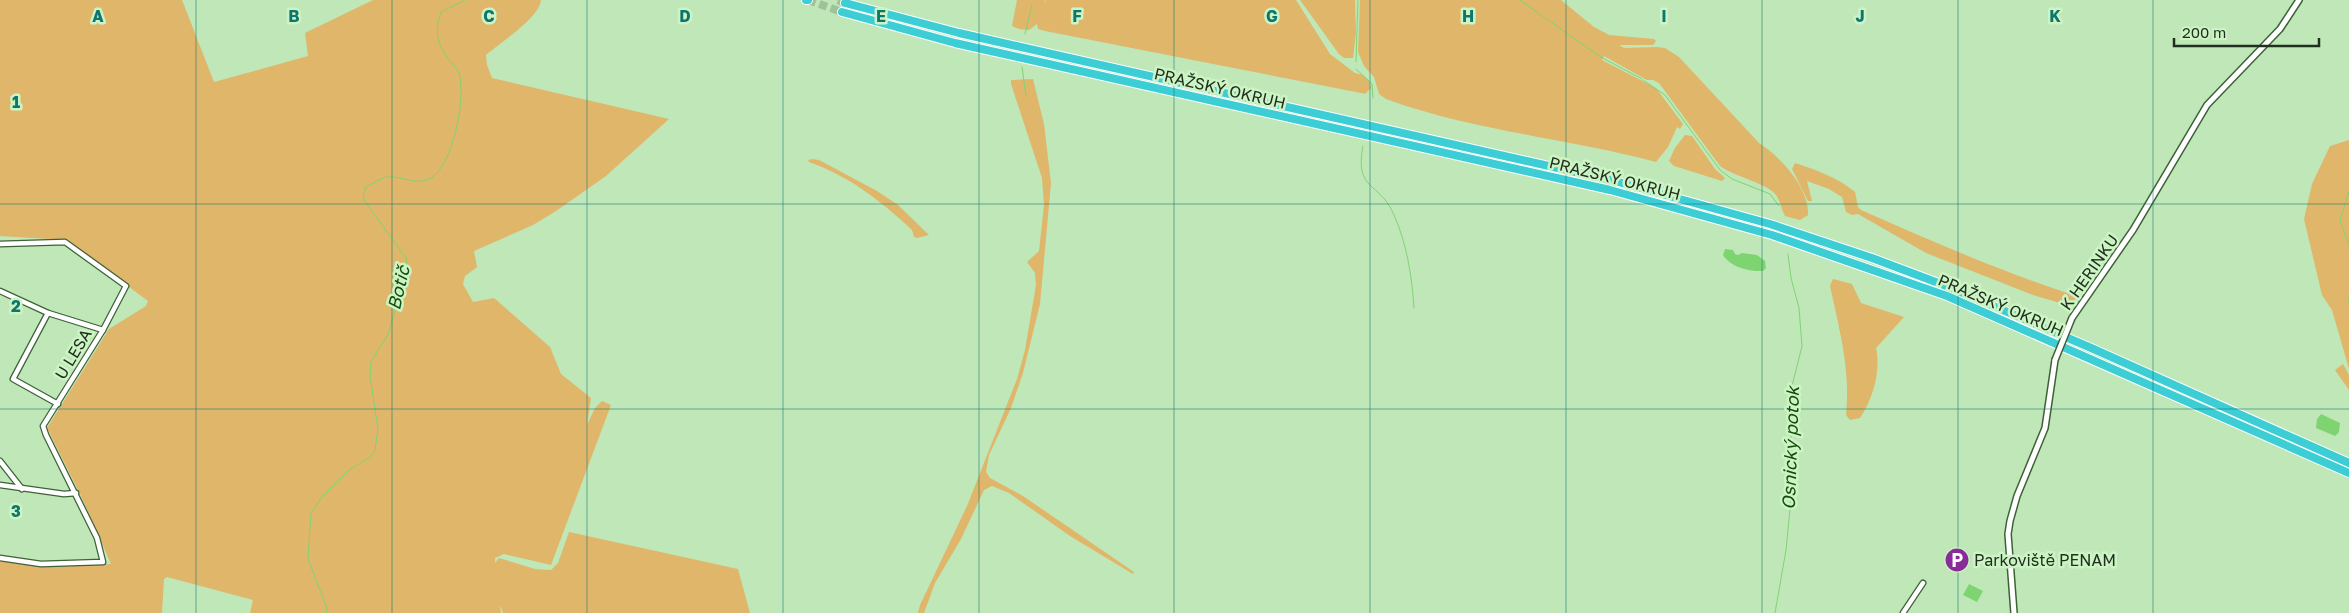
<svg xmlns="http://www.w3.org/2000/svg" width="2349" height="613" font-family="'Golos Text',sans-serif">
  <style>
    .green { fill: #e0b66a }
    .water { fill: #7fd472 }
    .lines { fill: none; stroke-linecap: round; stroke-linejoin: round }
    .stream { stroke: #7fd472; stroke-width: 1 }
    .motorway-tunnel { stroke: #9fc299; stroke-width: 8; stroke-dasharray: 8 4; stroke-linecap: butt }
    .minor-casing { stroke: #3e6138; stroke-width: 7 }
    .tertiary-casing { stroke: #3e6138; stroke-width: 8 }
    .motorway-casing { stroke: #fff; stroke-width: 10 }
    .minor { stroke: #fff; stroke-width: 4.5 }
    .tertiary { stroke: #fff; stroke-width: 5 }
    .motorway { stroke: #3dcdd5; stroke-width: 8 }
    .tertiary-bridge-casing { stroke: #3e6138; stroke-width: 8; stroke-linecap: butt }
    .tertiary-bridge { stroke: #fff; stroke-width: 5 }
    .grid { fill: none; stroke: #0f766e; stroke-width: 1; stroke-opacity: 0.55 }
    .labels { text-anchor: middle; stroke-width: 5; stroke-linejoin: round; paint-order: stroke }
    .street-label { font-size: 16px; fill: #21301e; stroke: #ccf4c5 }
    .poi-label { font-size: 16px; fill: #21301e; stroke: #ccf4c5; text-anchor: start }
    .water-label { font-size: 18px; font-style: italic; fill: #144d0a; stroke: #ccf4c5 }
    .grid-label { font-size: 16px; text-anchor: middle; font-weight: bold; fill: #0f766e; stroke: #ccf4c5; stroke-width: 5; stroke-linejoin: round; paint-order: stroke }
  </style>
  <rect width="100%" height="100%" fill="#bfe7b8"/>
  <g class="green">
    <path d="M0,0H182L214,82L308,56L305,33L373,0H541C540,17 499,44 486,55L487,65L492,78L669,119L606,176L556,211L533,225L474,251L477,267L465,276L463,284L473,302L494,298L550,347L561,374L591,398L587,425L595,408L602,401L611,405L551,565L504,554L495,558V563L499,558L535,569L551,570L558,563L569,532L738,569L750,613H503L500,605L501,613H250L253,600L167,577L164,579L162,613H0V561L41,567L111,564L80,494L47,428L109,329L146,306L148,301L66,240L0,236Z"/>
    <path d="M1017,0H1045L1044,4L1046,0H1296L1330,54L1355,73L1363,75L1369,81L1371,88L1365,94L1361,93L1045,31L1038,29L1037,24L1029,30L1019,29L1012,26Z"/>
    <path d="M1300,0H1355L1356,33L1353,58H1344L1339,54Z"/>
    <path d="M1360,0H1561L1594,27L1609,35L1654,39L1656,41L1653,45H1619L1624,48L1657,47L1665,48L1679,57L1759,143C1780,156 1810,189 1808,215L1800,220L1785,216C1781,209 1781,202 1776,195C1767,183 1735,177 1720,166L1659,83L1653,80H1647L1604,56L1602,60L1656,88L1683,124L1680,129L1677,127L1668,147L1656,162C1567,138 1473,131 1386,99L1379,94L1374,77L1364,66L1358,52Z"/>
    <path d="M1033,79L1044,124L1051,183L1040,304L1023,373L1011,408L989,455L986,472L990,478L1023,496L1134,572L1133,574L1070,536L1009,493L992,486L984,490L961,539L935,583L924,613H918L920,605L967,506L1017,379L1025,350L1036,285L1035,273L1027,262L1039,251L1044,205L1042,178L1011,84V80Z"/>
    <path d="M1685,135L1692,136L1715,169L1725,178L1722,181L1674,166L1669,161L1675,148Z"/>
    <path d="M2349,140V369L2332,310L2322,295L2304,219L2312,184L2330,146Z"/>
    <path d="M812,159L819,160L877,191L898,205L929,235L917,238L914,237L912,230C881,201 849,176 809,162L808,160Z"/>
    <path d="M1795,163C1817,170 1838,178 1855,192L1858,207L1861,210C1931,241 2000,271 2073,295L2081,292L2070,306L2033,295L1926,253L1858,214L1852,215L1846,212L1842,197L1829,189L1807,181L1812,201H1808L1792,169Z"/>
    <path d="M1833,279L1852,284L1861,303L1904,317L1876,348C1881,371 1873,399 1860,418L1850,420L1846,415C1851,372 1839,327 1830,286Z"/>
    <path d="M2343,364L2349,375V390L2335,370Z"/>
  </g>
  <g class="water">
    <path d="M1725,249L1733,250L1735,254L1738,255L1742,253L1757,255L1765,261L1766,268L1763,271C1750,272 1730,267 1723,255Z"/>
    <path d="M2321,414L2340,423L2339,432L2335,436L2316,428L2317,419Z"/>
    <path d="M1969,584L1983,591L1977,602L1963,595Z"/>
  </g>
  <g class="lines">
    <g class="stream">
      <path d="M1520,0L1599,56L1642,79"/>
      <path d="M1025,34L1032,5"/>
      <path d="M1356,62L1358,0"/>
      <path d="M1022,67L1026,96"/>
      <path d="M1356,69L1372,84L1373,98"/>
      <path d="M1643,80L1665,95L1720,170L1732,179L1770,194L1779,206"/>
      <path d="M1363,146C1354,192 1380,181 1394,215C1407,244 1412,277 1414,308"/>
      <path d="M2349,191L2340,220L2349,245"/>
      <path d="M2349,295V303"/>
      <path d="M326,613L327,608L308,559L311,513L322,497L348,471L370,457L375,451L378,429L370,376L371,361L388,335L406,271L407,259L365,202L363,195L366,187C372,184 381,178 387,177C403,175 419,189 435,175C454,158 466,97 459,73C458,69 453,65 450,61C437,45 434,31 441,12L465,0"/>
      <path d="M1775,613L1786,550L1791,499V390L1802,346L1799,308L1791,278L1788,254"/>
    </g>
    <g class="motorway-tunnel">
      <path d="M808,0L842,12"/>
      <path d="M838,0L845,3"/>
    </g>
    <defs>
      <g id="minor">
        <path d="M0,244L65,242L126,286L103,330L43,426L46,435L97,538L103,562L41,564L0,558"/>
        <path d="M0,291L48,313L103,330"/>
        <path d="M48,313L13,379L58,404"/>
        <path d="M0,461L22,489"/>
        <path d="M0,485L64,494L76,493"/>
        <path d="M1903,613L1923,583"/>
      </g>
      <g id="tertiary">
        <path d="M2072,318L2133,230L2207,105L2280,29L2299,0"/>
        <path d="M2014,613L2008,534L2010,521L2017,496L2045,428L2055,360"/>
      </g>
      <g id="motorway">
        <path d="M806,0H808"/>
        <path d="M845,3L959,33L1615,181L1770,224L1872,258L1949,287L2089,347L2349,463"/>
        <path d="M842,12L955,43L1610,190L1772,235L1947,296L2349,473"/>
      </g>
    </defs>
    <use href="#minor" class="minor-casing"/>
    <use href="#tertiary" class="tertiary-casing"/>
    <use href="#motorway" class="motorway-casing"/>
    <use href="#minor" class="minor"/>
    <use href="#tertiary" class="tertiary"/>
    <use href="#motorway" class="motorway"/>
    <defs>
      <path id="tertiary-bridge" d="M2055,360L2072,318"/>
    </defs>
    <use href="#tertiary-bridge" class="tertiary-bridge-casing"/>
    <use href="#tertiary-bridge" class="tertiary-bridge"/>
  </g>
  <path class="grid" d="M196,0V613M392,0V613M587,0V613M783,0V613M979,0V613M1174,0V613M1370,0V613M1566,0V613M1762,0V613M1958,0V613M2153,0V613M0,204H2349M0,409H2349"/>
  <defs>
    <symbol id="parking-disc" viewBox="-11 -11 22 22"><circle r="9.5" fill="#882d98" stroke="#ccf4c5"/><path d="M-3.5-5.5H1a3.5 3.5 0 0 1 0 7H-1V5.5H-3.5ZM-1-3.4V-.6H.8a1.4 1.4 0 0 0 0-2.8Z" fill="#fff"/></symbol>
  </defs>
  <g fill-rule="evenodd">
    <use href="#parking-disc" x="1943" y="546" width="28" height="28"/>
  </g>
  <g class="labels">
    <g class="street-label">
      <text transform="translate(1220 88) rotate(13)" y="6">PRAŽSKÝ OKRUH</text>
      <text transform="translate(1615 178) rotate(14)" y="6">PRAŽSKÝ OKRUH</text>
      <text transform="translate(2089 272) rotate(-55)" y="6">K HERINKU</text>
      <text transform="translate(2001 305) rotate(23)" y="6">PRAŽSKÝ OKRUH</text>
      <text transform="translate(73 354) rotate(-59)" y="6">U LESA</text>
    </g>
    <g class="poi-label">
      <text x="1974" y="566">Parkoviště PENAM</text>
    </g>
    <g class="water-label">
      <text transform="translate(399 288) rotate(-77)" y="6">Botič</text>
      <text transform="translate(1791 448) rotate(-88)" y="6">Osnický potok</text>
    </g>
  </g>
  <g class="grid-label">
    <text x="98" y="22">A</text>
    <text x="294" y="22">B</text>
    <text x="489" y="22">C</text>
    <text x="685" y="22">D</text>
    <text x="881" y="22">E</text>
    <text x="1077" y="22">F</text>
    <text x="1272" y="22">G</text>
    <text x="1468" y="22">H</text>
    <text x="1664" y="22">I</text>
    <text x="1860" y="22">J</text>
    <text x="2055" y="22">K</text>
    <text x="16" y="108">1</text>
    <text x="16" y="312">2</text>
    <text x="16" y="517">3</text>
  </g>
  <path d="M2174 38v8h145v-8" fill="none" stroke="#21301e" stroke-width="2.5"/>
  <text x="2182" y="38" font-size="15" fill="#21301e" stroke="#ccf4c5" stroke-width="4" paint-order="stroke">200 m</text>
</svg>
